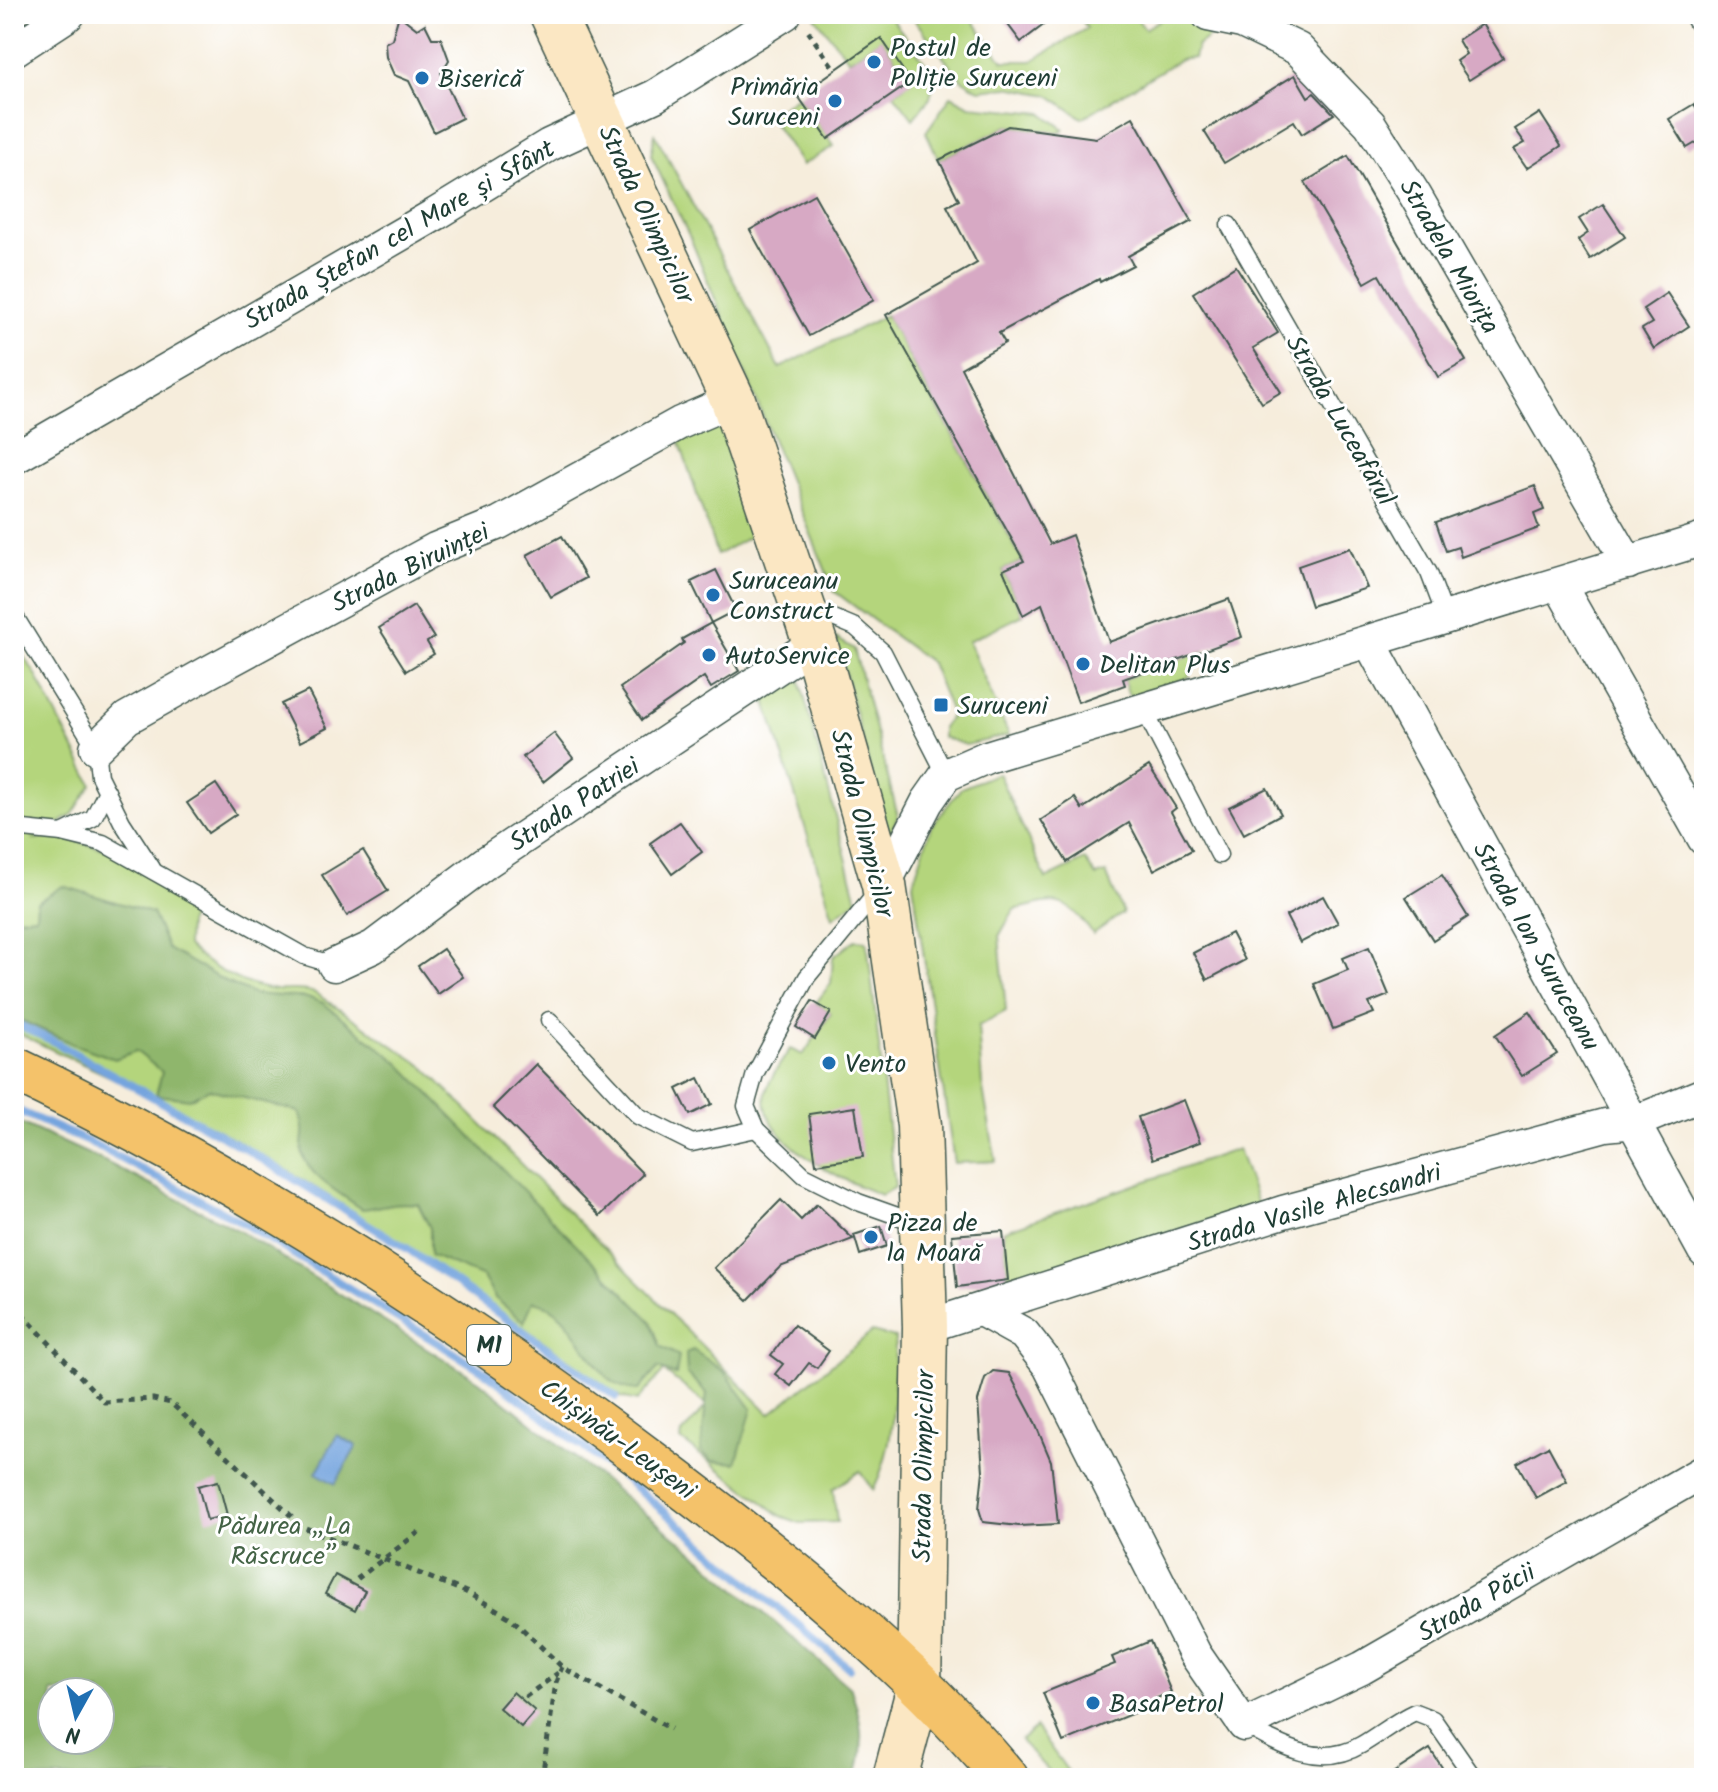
<svg xmlns="http://www.w3.org/2000/svg" width="1718" height="1792" font-family="Kalam,sans-serif">
  <style>
    .green { fill: #b4d57c; stroke: #6a8958; stroke-width: 2 }
    .forest { fill: #8fb66c; stroke: #577a50; stroke-width: 2; fill-rule: evenodd }
    .water { fill: #74a4de; stroke: #4a7089; stroke-width: 2 }
    .lines { fill: none; stroke-linecap: round; stroke-linejoin: round }
    .stream { stroke: #74a4de; stroke-width: 8 }
    .building { fill: #d7a9c4 }
    .service-casing { stroke: #3f574d; stroke-width: 19 }
    .minor-casing { stroke: #3f574d; stroke-width: 35 }
    .secondary-casing { stroke: #3f574d; stroke-width: 47 }
    .trunk-casing { stroke: #3f574d; stroke-width: 47 }
    .path { stroke: #3f574d; stroke-width: 5; stroke-dasharray: 6 6; stroke-linecap: butt }
    .service { stroke: #fff; stroke-width: 16 }
    .minor { stroke: #fff; stroke-width: 32 }
    .secondary { stroke: #fbe7c3; stroke-width: 44 }
    .trunk { stroke: #f4c26a; stroke-width: 44 }
    .poi-dot { fill: #1f6fb2; stroke: #fff; stroke-width: 3 }
    .labels { text-anchor: middle; stroke-width: 6; stroke-linejoin: round; paint-order: stroke }
    .shield { fill: #fff; stroke: #627771; stroke-width: 2 }
    .shield-label { font-size: 24px; font-weight: bold; fill: #1f3d34 }
    .poi-label { font-size: 26px; fill: #1f3d34; stroke: #fff; text-anchor: start }
    .street-label { font-size: 26px; fill: #1f3d34; stroke: #fff }
    .park-label { font-size: 26px; fill: #446346; stroke: #fff }
  </style>
  <rect width="100%" height="100%" fill="#fff"/>
  <filter id="ink" filterUnits="userSpaceOnUse"><feTurbulence type="fractalNoise" baseFrequency=".0125" numOctaves="2"/><feDisplacementMap in="SourceGraphic" scale="16" xChannelSelector="R" yChannelSelector="G"/><feConvolveMatrix kernelMatrix="1 2 1 2 8 2 1 2 1" color-interpolation-filters="sRGB"/></filter>
  <filter id="wash" filterUnits="userSpaceOnUse"><feTurbulence type="fractalNoise" baseFrequency=".006" numOctaves="4" result="noise"/><feDisplacementMap in="SourceGraphic" scale="32" xChannelSelector="R" yChannelSelector="G"/><feGaussianBlur stdDeviation="1.8" result="paint"/><feColorMatrix in="noise" values="0 0 0 0 0 0 0 0 0 0 0 0 0 0 0 0 0 1.4 0 .05"/><feComposite in="paint" operator="in"/></filter>
  <g filter="url(#wash)">
    <rect width="100%" height="100%" fill="#f6eddc"/>
    <g class="green">
      <path d="M813,14H888L935,75L930,98L913,119L894,94L911,81L881,39L849,60Z"/>
      <path d="M910,14H968L1003,61H1032L1087,28L1078,14H1133L1145,29L1169,14L1219,30L1197,46L1194,58L1179,60L1082,118L1049,95L1007,87L979,90L961,79Z"/>
      <path d="M1243,14H1321L1292,29Z"/>
      <path d="M798,96L834,146L802,165L769,116Z"/>
      <path d="M951,96L970,106L1042,113L1064,129L1057,133L1008,126L939,160L926,132Z"/>
      <path d="M655,134L780,368L886,315L1023,561L1003,570L1023,615L968,641L1009,735L966,745L942,737V727L952,715L931,663L834,591L692,242L651,155Z"/>
      <path d="M718,421L756,533L717,555L679,440Z"/>
      <path d="M836,638L854,649L898,816L888,838Z"/>
      <path d="M14,642L35,673L92,784L72,815L34,839L65,838L111,851L196,905L188,924L187,946C210,968 245,987 277,990C291,991 301,988 315,993L423,1066L770,1414L872,1332L895,1338C894,1389 897,1444 873,1490L860,1471L833,1489L837,1522L800,1523L781,1516L681,1440L682,1434L707,1405L664,1371L637,1401L621,1397C499,1309 378,1223 248,1147C173,1103 92,1070 14,1031Z"/>
      <path d="M1204,650L1187,679L1129,696L1123,679Z"/>
      <path d="M799,676L857,900L833,917L766,702L749,704Z"/>
      <path d="M998,773L1046,879L1085,860L1096,876L1106,873L1123,913L1093,934C1064,896 1059,898 1014,910L999,936L1006,1011L978,1026L982,1084L996,1161L954,1163L913,883L931,827L961,788Z"/>
      <path d="M855,940L866,941L868,950L895,1187L881,1195C846,1182 757,1141 766,1093C769,1078 782,1062 790,1049L803,1055L831,1013L816,1003L831,983L833,957Z"/>
      <path d="M1238,1149L1258,1205L1008,1282L1003,1231Z"/>
      <path d="M1036,1728L1073,1778H1055L1024,1745L1021,1740Z"/>
    </g>
    <g class="forest">
      <path d="M63,886L152,913L168,949L228,983L253,994L310,998L323,1003L398,1062L651,1321L660,1346L679,1356L676,1375L658,1368L639,1390C588,1391 582,1308 533,1301L524,1322L495,1298L483,1277L430,1255V1228L418,1204C391,1201 386,1207 362,1209C343,1195 310,1178 303,1155C299,1141 308,1134 299,1112L209,1089L190,1099L156,1095L162,1072L136,1051L115,1059L73,1044L14,1017V918L36,916L37,902Z"/>
      <path d="M14,1120L106,1162L238,1230L479,1381L695,1553L851,1689C861,1717 867,1749 855,1778H14ZM52,1692H100V1740H52Z"/>
      <path d="M693,1350L725,1372L752,1409L736,1463L712,1461L701,1451L707,1393L687,1374L686,1353Z"/>
    </g>
    <path class="water" d="M337,1435L357,1446L335,1484L316,1473Z"/>
    <g class="lines">
      <g class="stream">
        <path d="M14,1023L51,1040L249,1151L408,1249L616,1397"/>
        <path d="M14,1109L95,1145L238,1220L485,1372L629,1482L849,1668"/>
      </g>
    </g>
    <g id="blocks">
      <g class="building">
        <path d="M1000,14H1058L1021,42Z"/>
        <path d="M399,15L417,29L425,24L432,38H441L449,60L441,73L462,118L434,132L409,81L394,75L386,57L385,43L392,39Z"/>
        <path d="M1482,24L1503,58L1469,80L1456,61L1466,54L1458,40Z"/>
        <path d="M881,38L911,82L828,139L798,96Z"/>
        <path d="M1295,75L1308,97L1314,93L1334,114L1302,134L1294,121L1224,163L1204,131Z"/>
        <path d="M1694,104L1704,120V138L1687,148L1669,119Z"/>
        <path d="M1540,113L1561,146L1527,168L1514,149L1525,143L1515,129Z"/>
        <path d="M1133,117L1192,221L1128,256L1133,265L1100,282L1099,279L999,333L1005,343L961,368L1050,544L1072,535L1109,642L1229,599L1242,637L1123,679L1125,685L1078,702L1042,604L1023,615L1003,570L1024,561L886,315L977,263L947,206L959,200L939,160L1008,126L1096,138Z"/>
        <path d="M1348,156L1466,361L1438,377L1379,275L1365,283L1305,182Z"/>
        <path d="M814,194L874,300L809,336L750,230Z"/>
        <path d="M1603,204L1625,237L1590,259L1578,240L1588,233L1579,219Z"/>
        <path d="M1236,266L1278,333L1253,348L1281,392L1262,403L1193,293Z"/>
        <path d="M1667,293L1689,326L1654,349L1642,329L1652,323L1643,309Z"/>
        <path d="M1535,486L1544,510L1534,514L1539,528L1461,557L1458,547L1446,551L1436,522Z"/>
        <path d="M562,536L586,578L551,597L527,555Z"/>
        <path d="M1350,548L1367,588L1311,606L1298,566Z"/>
        <path d="M716,570L736,610L711,623L691,582Z"/>
        <path d="M414,606L434,638L427,642L434,654L406,671L379,628Z"/>
        <path d="M711,623L739,671L711,688L704,677L642,720L620,688L684,643L682,639Z"/>
        <path d="M308,691L327,728L300,742L281,704Z"/>
        <path d="M554,733L573,758L543,782L523,757Z"/>
        <path d="M1149,766L1176,808L1171,812L1192,850L1154,870L1129,823L1067,862L1041,820L1075,798L1082,809Z"/>
        <path d="M216,784L236,814L208,833L187,803Z"/>
        <path d="M1267,788L1281,814L1244,834L1229,807Z"/>
        <path d="M680,822L702,852L672,874L650,843Z"/>
        <path d="M363,850L388,891L347,916L322,875Z"/>
        <path d="M1442,875L1468,917L1433,940L1406,897Z"/>
        <path d="M1323,896L1338,923L1300,943L1286,916Z"/>
        <path d="M1231,933L1245,960L1207,980L1193,953Z"/>
        <path d="M1369,947L1389,995L1369,1003L1374,1013L1333,1029L1314,984L1348,970L1343,958Z"/>
        <path d="M443,949L463,977L438,994L418,966Z"/>
        <path d="M812,1001L831,1012L815,1039L796,1027Z"/>
        <path d="M1530,1012L1557,1054L1522,1076L1495,1035Z"/>
        <path d="M536,1064L643,1174L600,1216L493,1107Z"/>
        <path d="M699,1078L712,1104L690,1115L677,1089Z"/>
        <path d="M1184,1100L1200,1142L1153,1159L1138,1117Z"/>
        <path d="M855,1107L863,1157L816,1164L809,1114Z"/>
        <path d="M781,1200L801,1220L817,1204L853,1239L780,1267L748,1300L714,1268Z"/>
        <path d="M881,1226L887,1246L860,1255L854,1235Z"/>
        <path d="M1003,1231L1008,1280L957,1287L952,1235Z"/>
        <path d="M794,1325L829,1351L817,1368L809,1363L791,1386L775,1374L783,1364L771,1355Z"/>
        <path d="M993,1371L1009,1373L1032,1416L1051,1461L1058,1524L1019,1526L983,1522L979,1509L983,1471L978,1401L985,1378Z"/>
        <path d="M1548,1446L1567,1481L1536,1498L1517,1463Z"/>
        <path d="M218,1481L227,1515L207,1520L198,1486Z"/>
        <path d="M335,1575L365,1591L355,1610L325,1594Z"/>
        <path d="M1150,1641L1171,1692L1134,1708L1136,1712L1063,1742L1043,1693L1115,1664L1112,1657Z"/>
        <path d="M513,1692L535,1711L521,1727L499,1708Z"/>
        <path d="M1430,1749L1449,1778H1385Z"/>
      </g>
    </g>
  </g>
  <g filter="url(#ink)">
    <use href="#blocks" fill-opacity="0" stroke="#3f574d" stroke-width="2"/>
    <g class="lines">
      <defs>
        <g id="service">
          <path d="M1229,225L1429,573L1446,618"/>
          <path d="M812,609L855,627L883,652L946,775"/>
          <path d="M14,615L96,748L99,776L122,822L152,868"/>
          <path d="M1144,710L1219,855"/>
          <path d="M14,828L62,833L103,843L304,956L334,965"/>
          <path d="M62,833L93,818L107,791"/>
          <path d="M877,892L807,977L755,1074L746,1106L756,1129L804,1175L858,1202L917,1223"/>
          <path d="M549,1020L638,1116L692,1143L756,1129"/>
          <path d="M1244,1725C1281,1746 1320,1769 1361,1745C1380,1734 1395,1721 1415,1712L1433,1719L1474,1778"/>
        </g>
        <g id="minor">
          <path d="M1701,14L1704,19"/>
          <path d="M1208,15L1242,22L1298,49L1370,124L1415,195L1628,563"/>
          <path d="M14,50L69,14"/>
          <path d="M14,458L436,214L549,145L655,96L785,14"/>
          <path d="M1559,584L1704,839"/>
          <path d="M1369,641L1704,1251"/>
          <path d="M96,748L127,718L207,673L435,549L499,523L680,423L733,400"/>
          <path d="M884,885L927,802L946,775L987,757L1704,539"/>
          <path d="M334,965L373,947L485,863L815,643"/>
          <path d="M981,1310L1024,1334L1049,1366L1195,1654L1244,1725L1362,1668L1704,1471"/>
          <path d="M925,1327L1283,1212L1605,1125L1635,1122L1704,1094"/>
        </g>
        <path id="secondary" d="M552,14L733,400L815,643L884,885L919,1125L925,1327L919,1687L895,1778"/>
        <path id="trunk" d="M14,1069C243,1178 455,1315 657,1467C781,1560 906,1659 1006,1778"/>
      </defs>
      <use href="#service" class="service-casing"/>
      <use href="#minor" class="minor-casing"/>
      <use href="#secondary" class="secondary-casing"/>
      <use href="#trunk" class="trunk-casing"/>
      <g class="path">
        <path d="M808,31L835,70"/>
        <path d="M14,1305L104,1402L153,1399L171,1403L303,1527L466,1592L511,1618L562,1667L671,1729"/>
        <path d="M357,1579L419,1532"/>
        <path d="M525,1697L558,1673"/>
        <path d="M542,1778L556,1682L562,1667"/>
      </g>
      <use href="#service" class="service"/>
      <use href="#minor" class="minor"/>
      <use href="#secondary" class="secondary"/>
      <use href="#trunk" class="trunk"/>
    </g>
  </g>
  <g class="poi-dot">
    <circle cx="874" cy="62" r="8"/>
    <circle cx="422" cy="78" r="8"/>
    <circle cx="835" cy="101" r="8"/>
    <circle cx="713" cy="595" r="8"/>
    <circle cx="709" cy="655" r="8"/>
    <circle cx="1083" cy="664" r="8"/>
    <rect x="933" y="697" width="16" height="16" rx="4"/>
    <circle cx="829" cy="1063" r="8"/>
    <circle cx="871" cy="1237" r="8"/>
    <circle cx="1093" cy="1703" r="8"/>
  </g>
  <g class="labels">
    <rect class="shield" x="467" y="1325" width="44" height="40" rx="6"/>
    <g class="shield-label">
      <text x="489" y="1353">M1</text>
    </g>
    <g class="poi-label">
      <text x="890" y="56">Postul de<tspan x="890" dy="30">Poliție Suruceni</tspan></text>
      <text x="438" y="87">Biserică</text>
      <text x="819" y="95" text-anchor="end">Primăria<tspan x="819" dy="30">Suruceni</tspan></text>
      <text x="729" y="589">Suruceanu<tspan x="729" dy="30">Construct</tspan></text>
      <text x="725" y="664">AutoService</text>
      <text x="1099" y="673">Delitan Plus</text>
      <text x="957" y="714">Suruceni</text>
      <text x="845" y="1072">Vento</text>
      <text x="887" y="1231">Pizza de<tspan x="887" dy="30">la Moară</tspan></text>
      <text x="1109" y="1712">BasaPetrol</text>
    </g>
    <g class="street-label">
      <text transform="translate(647 214) rotate(65)" y="9">Strada Olimpicilor</text>
      <text transform="translate(399 234) rotate(-30)" y="9">Strada Ștefan cel Mare și Sfânt</text>
      <text transform="translate(1450 256) rotate(60)" y="9">Stradela Miorița</text>
      <text transform="translate(1341 420) rotate(60)" y="9">Strada Luceafărul</text>
      <text transform="translate(410 567) rotate(-26)" y="9">Strada Biruinței</text>
      <text transform="translate(574 804) rotate(-33)" y="9">Strada Patriei</text>
      <text transform="translate(863 823) rotate(76)" y="9">Strada Olimpicilor</text>
      <text transform="translate(1537 946) rotate(61)" y="9">Strada Ion Suruceanu</text>
      <text transform="translate(1314 1207) rotate(-16)" y="9">Strada Vasile Alecsandri</text>
      <text transform="translate(618 1439) rotate(36)" y="9">Chișinău-Leușeni</text>
      <text transform="translate(923 1466) rotate(-89)" y="9">Strada Olimpicilor</text>
      <text transform="translate(1476 1602) rotate(-30)" y="9">Strada Păcii</text>
    </g>
    <g class="park-label">
      <text x="284" y="1534">Pădurea „La<tspan x="284" dy="30">Răscruce”</tspan></text>
    </g>
  </g>
  <rect width="1718" height="1792" fill="none" stroke="#fff" stroke-width="48"/>
  <g transform="translate(76 1716) rotate(188)"><circle r="38" fill="#ffffff" stroke="#a5b1ae" stroke-width="2"/>
  <path d="M0-6L14 30L0 20L-14 30Z" fill="#1f6fb2"/>
  <text y="-12" font-size="22" font-weight="bold" text-anchor="middle" fill="#1f3d34">N</text>
  </g>
</svg>
